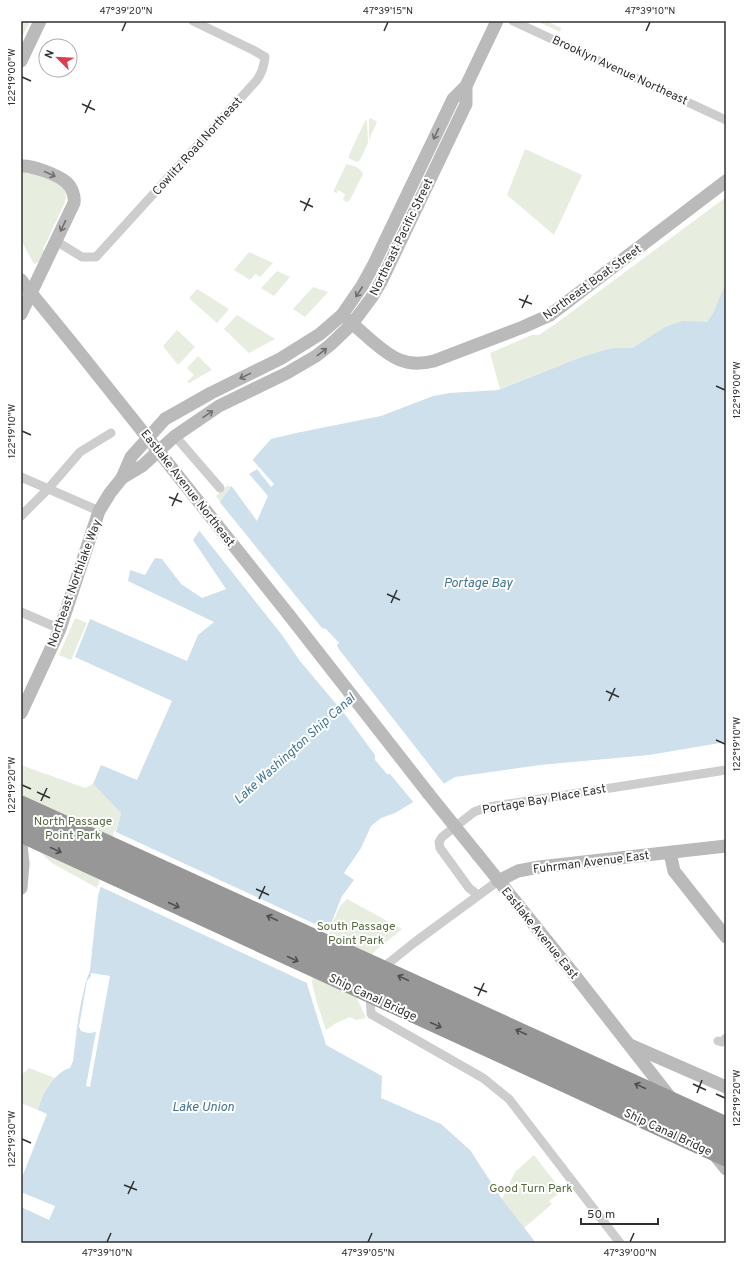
<svg xmlns="http://www.w3.org/2000/svg" width="747" height="1264" font-family="Overpass,sans-serif">
  <style>
    .green { fill: #e7eddf }
    .water { fill: #cde0eb }
    .pier { fill: #fff }
    .lines { fill: none; stroke-linecap: round; stroke-linejoin: round }
    .street { stroke: #cdcdcd; stroke-width: 9 }
    .secondary { stroke: #bababa; stroke-width: 13 }
    .highway { stroke: #979797; stroke-width: 17 }
    .secondary-bridge { stroke: #bababa; stroke-width: 13 }
    .highway-bridge { stroke: #979797; stroke-width: 17 }
    .oneway { stroke: #6e6e6e }
    .oneway2 { stroke: #4f4f4f }
    .ticks { fill: none; stroke: #303030; stroke-width: 1.5 }
    .labels { text-anchor: middle; stroke-width: 4; stroke-linejoin: round; paint-order: stroke }
    .street-label { font-size: 12px; fill: #303030; stroke: #fff }
    .park-label { font-size: 12px; fill: #556b3f; stroke: #fff }
    .water-label { font-size: 13px; font-style: italic; fill: #417390; stroke: #fff }
    .neatline { fill: none; stroke: #303030; stroke-width: 1.5 }
    .ticks-label { font-size: 10px; text-anchor: middle; fill: #303030 }
  </style>
  <rect width="100%" height="100%" fill="#fff"/>
  <g class="green">
    <path d="M21,21H30L21,39Z"/>
    <path d="M537,21H546L561,28L560,32Z"/>
    <path d="M371,118L377,122L369,140V119Z"/>
    <path d="M367,120L368,143L360,160L357,162L350,159L349,158V155L365,121Z"/>
    <path d="M525,149L582,175L554,235L507,195Z"/>
    <path d="M346,165C351,164 361,168 363,174L350,200L347,202L343,200L345,194L338,190L337,193L334,192V190Z"/>
    <path d="M21,172H29L61,184L68,192L65,193L66,197L65,202L43,249L44,251L42,261L34,264L21,240Z"/>
    <path d="M726,197V283L713,313L707,322L696,323L665,327L632,348H612L584,356L500,389L490,353L532,335H539L558,322Z"/>
    <path d="M249,252L273,263L260,277L255,274L250,280L234,270Z"/>
    <path d="M277,271L290,277L274,296L261,288Z"/>
    <path d="M313,287L328,292L305,317L293,309Z"/>
    <path d="M197,289L229,309L217,323L189,298Z"/>
    <path d="M237,315L275,339L249,353L224,329Z"/>
    <path d="M177,330L195,347L178,365L163,346Z"/>
    <path d="M198,356L212,370L189,383L187,382L194,375L187,368Z"/>
    <path d="M228,485L230,487L220,502L216,496Z"/>
    <path d="M75,618L87,623L71,660L59,655Z"/>
    <path d="M21,765L85,788L93,784L121,813L97,888L52,863L21,835Z"/>
    <path d="M347,899L402,929L375,951L359,970L356,996L366,1018L356,1020L350,1017L336,1023L326,1030L317,1003L312,983L314,967L322,946L340,906Z"/>
    <path d="M29,1068L55,1078C44,1088 42,1096 38,1110L21,1103V1072L24,1073Z"/>
    <path d="M534,1155L562,1191L549,1201L552,1204L524,1228L502,1199L515,1172Z"/>
  </g>
  <path class="water" d="M726,282V742L649,755L540,765L455,777L395,813L381,818L371,826L361,848L344,873L354,880L342,896L307,984L326,1045L382,1076L381,1098L441,1124L470,1150L502,1199L536,1243H21V1180L47,1114L38,1110C42,1097 44,1089 54,1079C60,1073 63,1070 70,1068L73,1061C77,1031 79,999 90,970L98,896L121,813L93,784L101,765L137,780L172,701L75,657L90,619L187,661L198,635L214,622L128,581L130,570L145,575L155,558L162,559L181,584L202,598L226,589L193,540L239,475L271,439L296,433L381,416L433,396L450,393L498,390L584,356L612,348H632L665,327L683,321L707,322L713,313Z"/>
  <g class="pier">
    <path d="M251,458L274,484L271,487L257,469L249,474L268,496L257,521L230,484L237,474Z"/>
    <path d="M218,500L308,611L322,628L326,629L339,643L337,645L338,648L445,785L415,804L390,774H387L375,760V755L347,717L300,661L282,635L198,529Z"/>
    <path d="M114,831L330,931L309,984L99,886Z"/>
    <path d="M91,973L110,976L90,1087L86,1086L96,1032L89,1033L84,1032L81,1031L79,1027L87,981L91,976Z"/>
    <path d="M21,1192L55,1206L49,1220L21,1207Z"/>
  </g>
  <g class="lines">
    <g class="street">
      <path d="M513,21L726,120"/>
      <path d="M56,241L82,257H96L257,80C262,73 264,66 265,57L253,50L193,21"/>
      <path d="M175,436L220,488"/>
      <path d="M21,477L99,511"/>
      <path d="M21,516L48,489L80,452L111,433"/>
      <path d="M21,612L60,629"/>
      <path d="M478,895L469,888L440,848L439,842L442,837L474,812L484,808L495,806L726,770"/>
      <path d="M380,970L415,942L498,881"/>
      <path d="M370,993L371,1014L483,1078L509,1099L620,1243"/>
      <path d="M718,1041L722,1042L726,1038"/>
    </g>
    <g class="secondary">
      <path d="M21,61L40,21"/>
      <path d="M21,166C32,165 58,175 66,182C72,187 75,196 74,203L21,314"/>
      <path d="M21,280L27,288"/>
      <path d="M346,318C354,325 363,333 372,341C392,358 406,368 434,361L523,327L550,315L726,181"/>
      <path d="M122,478L142,466L175,436L219,406L287,373L316,356L330,345L352,324L372,297L381,282L466,104V86"/>
      <path d="M289,615L428,793"/>
      <path d="M21,713L60,629L99,511L110,493L122,478L131,457L165,419L211,393L280,359L320,334L342,315L362,286L373,266L453,99L466,86L497,21"/>
      <path d="M21,844L23,864L21,888"/>
      <path d="M670,853L674,871L726,937"/>
      <path d="M478,855L573,973L673,1101"/>
      <path d="M498,881L518,871L539,867L726,846"/>
      <path d="M630,1045L726,1087"/>
      <path d="M713,1153L726,1169"/>
    </g>
    <path class="highway" d="M21,817L62,836"/>
    <g class="secondary-bridge">
      <path d="M27,288L72,343L289,615"/>
      <path d="M428,793L478,855"/>
    </g>
    <g class="highway-bridge">
      <path d="M21,804L726,1125"/>
      <path d="M21,834L726,1158"/>
      <path d="M62,836L726,1141"/>
    </g>
  </g>
  <defs><path id="oneway-shaft" d="M-6 0H5M1.5-3L5.5 0L1.5 3" fill="none" stroke-width="1.6" stroke-linecap="round" stroke-linejoin="round"/></defs>
  <g class="oneway">
    <use href="#oneway-shaft" transform="translate(436 134) rotate(115)"/>
    <use href="#oneway-shaft" transform="translate(50 174) rotate(25)"/>
    <use href="#oneway-shaft" transform="translate(63 226) rotate(115)"/>
    <use href="#oneway-shaft" transform="translate(359 292) rotate(123)"/>
    <use href="#oneway-shaft" transform="translate(322 352) rotate(-38)"/>
    <use href="#oneway-shaft" transform="translate(245 376) rotate(154)"/>
    <use href="#oneway-shaft" transform="translate(208 414) rotate(-34)"/>
  </g>
  <g class="oneway2">
    <use href="#oneway-shaft" transform="translate(56 850) rotate(25)"/>
    <use href="#oneway-shaft" transform="translate(174 905) rotate(25)"/>
    <use href="#oneway-shaft" transform="translate(272 918) rotate(-155)"/>
    <use href="#oneway-shaft" transform="translate(293 959) rotate(25)"/>
    <use href="#oneway-shaft" transform="translate(403 978) rotate(-155)"/>
    <use href="#oneway-shaft" transform="translate(436 1025) rotate(25)"/>
    <use href="#oneway-shaft" transform="translate(521 1032) rotate(-155)"/>
    <use href="#oneway-shaft" transform="translate(640 1086) rotate(-155)"/>
  </g>
  <path class="ticks" d="M122,31L126,22M384,31L388,22M646,31L650,22M22,77L31,81M82,104L95,110M85,113L91,100M300,201L313,207M304,211L310,198M519,299L532,304M522,308L528,295M716,386L725,390M22,431L31,435M169,497L182,502M172,506L178,493M387,594L400,600M391,603L397,590M606,691L619,697M609,701L615,688M716,740L725,744M22,785L31,789M37,792L50,798M41,801L47,788M256,889L269,895M259,899L265,886M474,987L487,992M478,996L484,983M693,1084L706,1090M697,1093L702,1080M716,1094L725,1098M22,1139L31,1143M124,1185L137,1190M128,1194L134,1181M107,1242L111,1233M368,1242L372,1233M630,1242L634,1233"/>
  <g class="labels">
    <g class="street-label">
      <text transform="translate(620 70) rotate(25)" y="4">Brooklyn Avenue Northeast</text>
      <text transform="translate(197 146) rotate(-48)" y="4">Cowlitz Road Northeast</text>
      <text transform="translate(401 237) rotate(-64)" y="4">Northeast Pacific Street</text>
      <text transform="translate(592 282) rotate(-36)" y="4">Northeast Boat Street</text>
      <text transform="translate(188 488) rotate(52)" y="4">Eastlake Avenue Northeast</text>
      <text transform="translate(74 583) rotate(-70)" y="4">Northeast Northlake Way</text>
      <text transform="translate(544 799) rotate(-10)" y="4">Portage Bay Place East</text>
      <text transform="translate(591 862) rotate(-7)" y="4">Fuhrman Avenue East</text>
      <text transform="translate(540 933) rotate(51)" y="4">Eastlake Avenue East</text>
      <text transform="translate(373 997) rotate(25)" y="4">Ship Canal Bridge</text>
      <text transform="translate(668 1132) rotate(25)" y="4">Ship Canal Bridge</text>
    </g>
    <g class="park-label">
      <text x="73" y="825">North Passage<tspan x="73" dy="14">Point Park</tspan></text>
      <text x="356" y="930">South Passage<tspan x="356" dy="14">Point Park</tspan></text>
      <text x="531" y="1192">Good Turn Park</text>
    </g>
    <g class="water-label">
      <text x="478" y="587">Portage Bay</text>
      <text transform="translate(294 748) rotate(-42)" y="5">Lake Washington Ship Canal</text>
      <text x="203" y="1111">Lake Union</text>
    </g>
  </g>
  <rect width="747" height="1264" fill="none" stroke="#ffffff" stroke-width="44"/>
  <g transform="translate(58 58) rotate(294)"><circle r="19" fill="#ffffff" stroke="#acacac"/>
  <path d="M0-3L7 15L0 10L-7 15Z" fill="#df3b4c"/>
  <text y="-6" font-size="11" font-weight="bold" text-anchor="middle" fill="#303030">N</text>
  </g>
  <path d="M581 1218v6h77v-6" fill="none" stroke="#303030" stroke-width="2"/>
  <text x="587" y="1218" font-size="12" fill="#303030" stroke="#ffffff" stroke-width="3" paint-order="stroke">50 m</text>
  <rect x="22" y="22" width="703" height="1220" class="neatline"/>
  <g class="ticks-label">
    <text x="126" y="14">47°39'20"N</text>
    <text x="388" y="14">47°39'15"N</text>
    <text x="650" y="14">47°39'10"N</text>
    <text transform="translate(11 77) rotate(-90)" y="4">122°19'00"W</text>
    <text transform="translate(736 390) rotate(-90)" y="4">122°19'00"W</text>
    <text transform="translate(11 431) rotate(-90)" y="4">122°19'10"W</text>
    <text transform="translate(736 744) rotate(-90)" y="4">122°19'10"W</text>
    <text transform="translate(11 785) rotate(-90)" y="4">122°19'20"W</text>
    <text transform="translate(736 1098) rotate(-90)" y="4">122°19'20"W</text>
    <text transform="translate(11 1139) rotate(-90)" y="4">122°19'30"W</text>
    <text x="107" y="1256">47°39'10"N</text>
    <text x="368" y="1256">47°39'05"N</text>
    <text x="630" y="1256">47°39'00"N</text>
  </g>
</svg>
